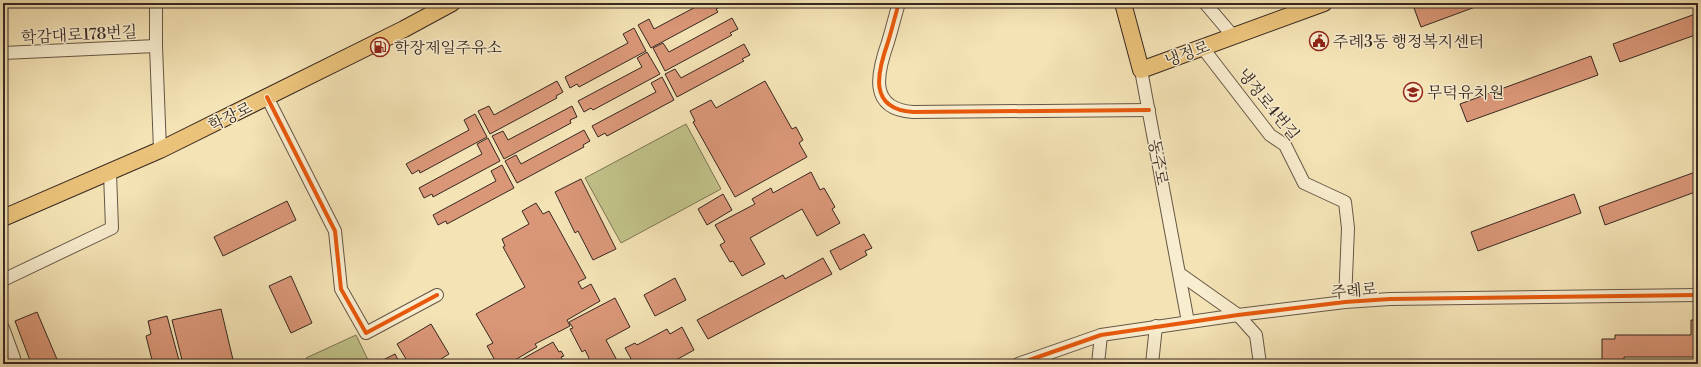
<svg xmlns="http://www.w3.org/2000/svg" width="1701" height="367" font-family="'Libre Bodoni','Noto Serif KR',serif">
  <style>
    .green { fill: #c1c289; stroke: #7c7555 }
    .building { fill: #da9778; stroke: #372821 }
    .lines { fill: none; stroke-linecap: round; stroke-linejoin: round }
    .minor-casing { stroke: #665746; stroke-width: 14 }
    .major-casing { stroke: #372821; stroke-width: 18 }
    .minor { stroke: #f8edcf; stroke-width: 12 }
    .major { stroke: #eac27a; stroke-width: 16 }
    .cycleway-casing { stroke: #f8edcf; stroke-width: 6 }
    .cycleway { stroke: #e8590c; stroke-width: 4 }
    .labels { text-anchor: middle; stroke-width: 3; stroke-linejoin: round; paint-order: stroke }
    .street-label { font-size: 16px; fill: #372821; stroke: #f8edcf }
    .poi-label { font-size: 16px; fill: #372821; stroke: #f8edcf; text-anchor: start }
  </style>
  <rect width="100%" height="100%" fill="#f4e3b5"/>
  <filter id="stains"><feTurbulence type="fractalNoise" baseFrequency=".005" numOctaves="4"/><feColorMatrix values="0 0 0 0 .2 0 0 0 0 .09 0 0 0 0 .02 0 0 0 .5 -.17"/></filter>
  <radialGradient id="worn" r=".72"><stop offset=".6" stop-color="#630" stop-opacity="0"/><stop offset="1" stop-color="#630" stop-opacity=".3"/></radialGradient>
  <g class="green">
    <path d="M686,124L721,189L621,243L585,178Z"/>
    <path d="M356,335L370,364H309L306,358Z"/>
  </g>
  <g class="building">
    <path d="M703,3H722L724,5L716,9L718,12L651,48L638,25L649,19L654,29Z"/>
    <path d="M1428,3H1486L1421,27L1414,8Z"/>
    <path d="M1698,13V34L1620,62L1613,44Z"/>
    <path d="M732,18L738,29L730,33L732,35L665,71L653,48L663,43L669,52Z"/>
    <path d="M634,28L646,51L579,87L577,84L570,88L565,77L628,43L623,34Z"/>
    <path d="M744,44L750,55L742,59L744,61L677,97L665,74L675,69L681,78Z"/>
    <path d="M647,52L660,74L593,110L591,108L584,112L578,101L642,67L637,58Z"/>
    <path d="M1591,56L1598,75L1467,122L1460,104Z"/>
    <path d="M662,77L674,100L607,136L605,133L598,137L592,126L656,92L651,83Z"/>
    <path d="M557,81L563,92L556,96L557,98L490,134L478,111L489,106L494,115Z"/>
    <path d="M765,81L792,129L796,127L803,140L799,143L807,157L735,197L693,122L695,121L690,111L711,100L716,108Z"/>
    <path d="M572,106L577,117L570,120L571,123L504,159L492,136L503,131L508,140Z"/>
    <path d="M475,114L487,137L420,173L419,170L412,174L406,164L469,130L464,120Z"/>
    <path d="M584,130L590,141L583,145L584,147L517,183L505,161L516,155L521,164Z"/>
    <path d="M488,138L500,161L433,197L432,194L424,198L419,188L482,154L477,144Z"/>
    <path d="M502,165L514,188L447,224L446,221L438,225L433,215L496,181L491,171Z"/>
    <path d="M1698,171V191L1605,225L1599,207Z"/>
    <path d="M811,172L820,190L824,188L835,207L832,209L840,223L817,236L802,209L750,238L765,264L742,276L733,261L730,262L720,245L725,242L715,225L755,204L752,199L771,188L773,193Z"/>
    <path d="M581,179L616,249L593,260L578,231L575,233L555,192Z"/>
    <path d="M723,194L732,210L707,225L698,209Z"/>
    <path d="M1574,194L1581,213L1478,251L1471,232Z"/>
    <path d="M287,201L296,220L223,256L214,237Z"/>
    <path d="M536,203L543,214L549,211L586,278L578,282L582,289L591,284L600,301L567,320L570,326L535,344L537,347L508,364H497L487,346L493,343L476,314L525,287L503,247L505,246L502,239L529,224L522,211Z"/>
    <path d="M864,234L872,248L865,251L867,255L840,270L830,251Z"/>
    <path d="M823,258L832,274L708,339L697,320L783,275L785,279Z"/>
    <path d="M291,276L312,323L291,333L269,286Z"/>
    <path d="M675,278L686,300L655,316L644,295Z"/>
    <path d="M615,298L630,327L606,340L619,364H589L587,360L589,358L585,350L582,352L570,329L573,328L569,322Z"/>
    <path d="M221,309L234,364H183L172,320Z"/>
    <path d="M37,312L59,364H21V362L31,363L15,321Z"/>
    <path d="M167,316L180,364H153L146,336L151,334L148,321Z"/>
    <path d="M1691,320H1698V357H1624V364H1602V339H1615V335H1691Z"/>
    <path d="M431,324L449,354L433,364H409L397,344Z"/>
    <path d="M682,327L694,350L669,364H634L625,348L635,343L637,345L667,329L670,334Z"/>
    <path d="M553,342L559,352L561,351L564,356L561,357L565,364H516L515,363Z"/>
    <path d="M395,354L400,364H375Z"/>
  </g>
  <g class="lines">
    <defs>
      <g id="minor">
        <path d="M156,3V46L160,150"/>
        <path d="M899,3C895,16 892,29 888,42C877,73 868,109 913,112L1149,110"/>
        <path d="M1205,3L1233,36"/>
        <path d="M1202,47L1270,135L1285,145L1304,183L1345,202L1348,228L1345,302"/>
        <path d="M3,53L156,46"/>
        <path d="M1141,70L1188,322"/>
        <path d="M267,97L335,231L341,289L366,333L437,295"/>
        <path d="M1180,274L1238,315L1256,335L1260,364"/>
        <path d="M3,280L112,228L110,173"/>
        <path d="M3,328L14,358V364"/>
        <path d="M1018,364L1101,335L1238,315L1345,302L1390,299L1698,295"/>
        <path d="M1098,364L1101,335"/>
        <path d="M1152,364L1156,326"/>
      </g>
      <g id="major">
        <path d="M1123,3L1141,70L1324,3"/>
        <path d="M3,218L160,150L404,29L452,3"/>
      </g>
    </defs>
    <use href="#minor" class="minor-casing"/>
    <use href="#major" class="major-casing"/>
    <use href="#minor" class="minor"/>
    <use href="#major" class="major"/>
    <defs>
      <g id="cycleway">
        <path d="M899,3C895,16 892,29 888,42C877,73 868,109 913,112L1149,110"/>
        <path d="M267,97L335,231L341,289L366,333L437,295"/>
        <path d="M1018,364L1101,335L1238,315L1345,302L1390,299L1698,295"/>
      </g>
    </defs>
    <use href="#cycleway" class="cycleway-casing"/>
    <use href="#cycleway" class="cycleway"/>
  </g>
  <defs>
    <symbol id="civic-ring" viewBox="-11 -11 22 22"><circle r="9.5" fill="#f8edcf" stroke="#8f2418" stroke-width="1.5"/><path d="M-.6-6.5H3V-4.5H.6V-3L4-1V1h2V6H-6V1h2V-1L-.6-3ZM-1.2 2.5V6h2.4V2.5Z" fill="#8f2418"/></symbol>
    <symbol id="fuel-ring" viewBox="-11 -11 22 22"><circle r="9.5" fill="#f8edcf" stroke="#8f2418" stroke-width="1.5"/><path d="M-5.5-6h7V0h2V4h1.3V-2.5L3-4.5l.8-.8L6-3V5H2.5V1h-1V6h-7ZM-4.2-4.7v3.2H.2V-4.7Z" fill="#8f2418"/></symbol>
    <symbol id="school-ring" viewBox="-11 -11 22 22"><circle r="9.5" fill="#f8edcf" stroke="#8f2418" stroke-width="1.5"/><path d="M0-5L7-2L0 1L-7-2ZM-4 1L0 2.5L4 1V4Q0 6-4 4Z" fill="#8f2418"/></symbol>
  </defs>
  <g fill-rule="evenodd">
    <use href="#civic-ring" x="1308" y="30" width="22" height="22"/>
    <use href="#fuel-ring" x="369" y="36" width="22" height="22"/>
    <use href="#school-ring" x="1402" y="81" width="22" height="22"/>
  </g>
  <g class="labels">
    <g class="street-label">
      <text transform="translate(79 34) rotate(-3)" y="6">학감대로178번길</text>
      <text transform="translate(1187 53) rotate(-20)" y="6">냉정로</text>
      <text transform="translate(1269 104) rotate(51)" y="6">냉정로4번길</text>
      <text transform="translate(230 116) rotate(-26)" y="6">학장로</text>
      <text transform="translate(1159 162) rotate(79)" y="6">동주로</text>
      <text transform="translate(1354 290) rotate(-5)" y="6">주례로</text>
    </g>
    <g class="poi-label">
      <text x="1333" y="47">주례3동 행정복지센터</text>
      <text x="394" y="53">학장제일주유소</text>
      <text x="1427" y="98">무덕유치원</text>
    </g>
  </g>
  <rect width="1701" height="367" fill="none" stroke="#f4e3b5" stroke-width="16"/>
  <rect x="4" y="4" width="1693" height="359" fill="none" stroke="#372821" stroke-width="2"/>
  <rect x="8" y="8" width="1685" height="351" fill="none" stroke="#372821"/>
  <rect width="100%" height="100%" filter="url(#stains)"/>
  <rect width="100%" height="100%" fill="url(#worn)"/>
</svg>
